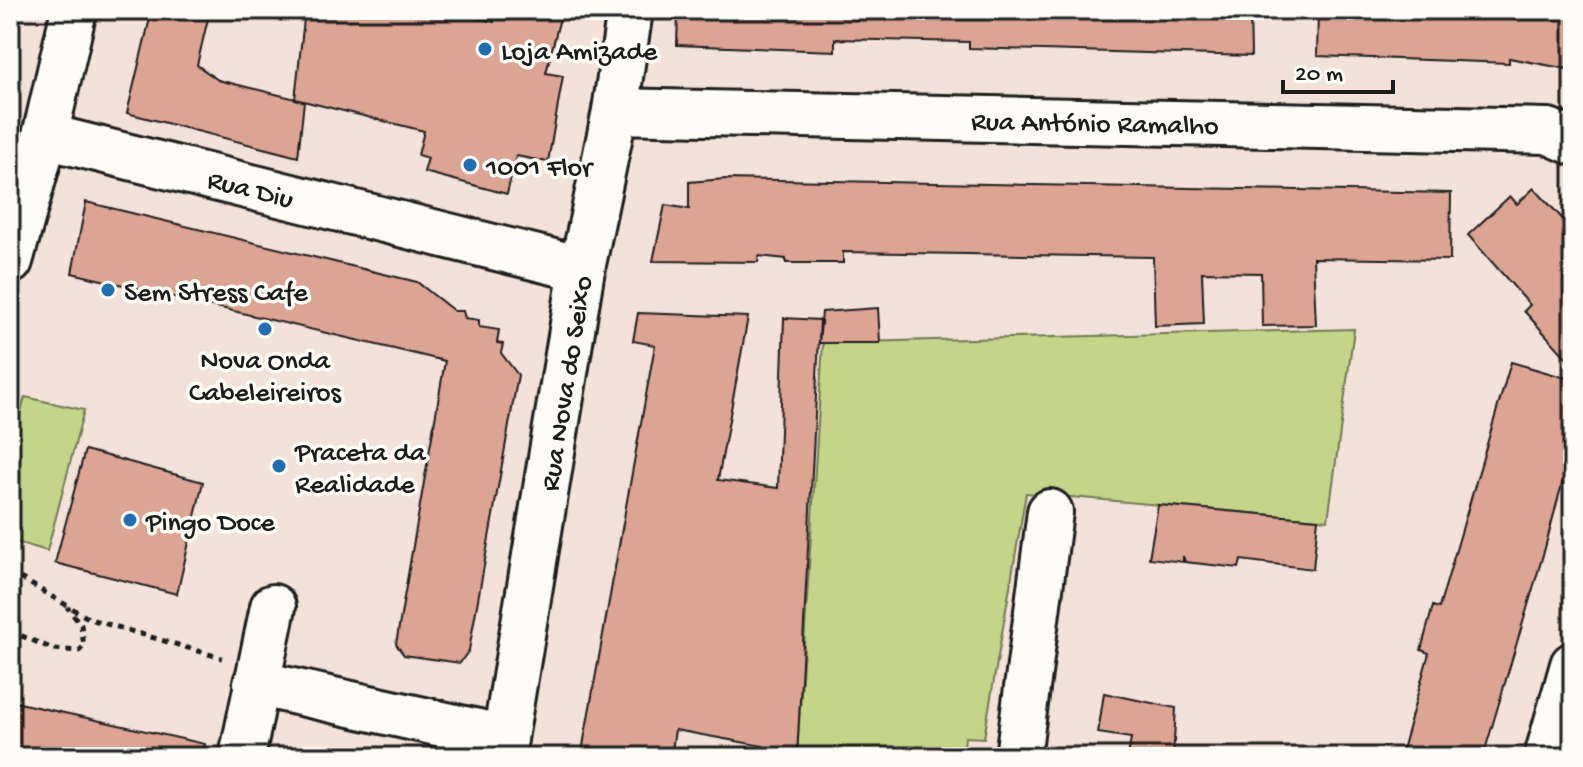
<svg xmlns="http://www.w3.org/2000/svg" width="1583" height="767" font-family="'Gochi Hand',sans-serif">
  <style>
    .green { fill: #c4d58a; stroke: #707853; stroke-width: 2 }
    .building { fill: #dca493; stroke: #1c1c1c; stroke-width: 2 }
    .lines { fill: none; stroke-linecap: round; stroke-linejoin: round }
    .minor-casing { stroke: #1c1c1c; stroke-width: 50 }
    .major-casing { stroke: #1c1c1c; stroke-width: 50 }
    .path { stroke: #1c1c1c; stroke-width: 5; stroke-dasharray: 6 6; stroke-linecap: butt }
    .minor { stroke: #fdfcf7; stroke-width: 44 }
    .major { stroke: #fdfcf7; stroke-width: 44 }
    .poi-dot { fill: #1f6fb2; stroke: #fdfcf7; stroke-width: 3 }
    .labels { text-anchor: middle; stroke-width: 7; stroke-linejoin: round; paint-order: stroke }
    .poi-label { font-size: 28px; fill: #1c1c1c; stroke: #fdfcf7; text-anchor: start }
    .street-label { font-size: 28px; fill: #1c1c1c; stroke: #fdfcf7 }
  </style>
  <rect width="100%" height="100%" fill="#f3e2d9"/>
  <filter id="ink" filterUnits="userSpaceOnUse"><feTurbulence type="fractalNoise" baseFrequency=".0125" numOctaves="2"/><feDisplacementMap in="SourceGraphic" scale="16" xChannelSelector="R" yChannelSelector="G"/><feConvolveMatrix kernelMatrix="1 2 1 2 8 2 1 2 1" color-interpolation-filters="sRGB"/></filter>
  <g filter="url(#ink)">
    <g class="green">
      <path d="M1354,329L1328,520L1026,493L984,738L965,737L963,757H797L823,343Z"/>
      <path d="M25,397L84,410L47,551L10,540V450Z"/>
    </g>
    <g class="building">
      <path d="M152,10H210L197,65L218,80L304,101L298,157L127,113Z"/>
      <path d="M305,10H443L494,22L497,10H562L546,73L563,76L548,162L516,156L507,194L424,172L428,158L418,155L424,131L295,99Z"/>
      <path d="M678,10H1250L1251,56L969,48V42L835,39V51L677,45Z"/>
      <path d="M1318,10H1573V70L1509,58V63L1317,56Z"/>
      <path d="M725,179L1451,193L1450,260L1313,258L1316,325L1262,326L1261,273L1202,272L1204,324L1155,326L1153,257L843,252V263H786V259L759,256L758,262L653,261L665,205L689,209V182Z"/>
      <path d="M1534,188L1573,230V365L1524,311L1530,305L1468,235L1510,196L1517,204Z"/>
      <path d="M86,202L417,282L454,311H463L465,318L479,320V327L499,330L497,343L503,344L501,353L518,375L469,650L460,663L404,655L396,644L445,361L72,273Z"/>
      <path d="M878,308L880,343H819L822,312Z"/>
      <path d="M638,313L748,317L718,480L778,488L784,318L820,320L797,757H762L763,746L675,730L671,757H581L655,345L633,341Z"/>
      <path d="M1511,362L1573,380V442L1545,548L1483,757H1400L1429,653L1421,650L1433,606L1439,608Z"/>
      <path d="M85,450L203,482L177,594L55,563Z"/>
      <path d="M1158,505L1318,519L1313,569L1241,560L1239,568L1185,562L1183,556V562L1149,558Z"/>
      <path d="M1104,693L1176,708L1173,757H1128L1131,738L1098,733Z"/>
      <path d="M10,701L205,744L204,757H10Z"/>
    </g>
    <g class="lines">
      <defs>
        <g id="minor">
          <path d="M615,111L1548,131L1573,142"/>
          <path d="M45,136L582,269"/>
          <path d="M10,261L45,136L74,10"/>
          <path d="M256,683L505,738"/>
          <path d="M242,757L273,607"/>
          <path d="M1018,757L1050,512"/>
          <path d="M1547,757L1573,665"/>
        </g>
        <path id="major" d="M502,757L582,269L615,111L630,10"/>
      </defs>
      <use href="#minor" class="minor-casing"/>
      <use href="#major" class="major-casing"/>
      <g class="path">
        <path d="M10,572L90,619L222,658"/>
        <path d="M10,631L53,649L79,651L84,646L81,625L67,607"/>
      </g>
      <use href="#minor" class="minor"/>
      <use href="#major" class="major"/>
    </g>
  </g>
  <g class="poi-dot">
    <circle cx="485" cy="49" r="8"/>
    <circle cx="470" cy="165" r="8"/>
    <circle cx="108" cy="290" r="8"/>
    <circle cx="265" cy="329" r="8"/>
    <circle cx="279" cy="466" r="8"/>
    <circle cx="130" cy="520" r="8"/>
  </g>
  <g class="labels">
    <g class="poi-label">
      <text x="501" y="59">Loja Amizade</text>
      <text x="486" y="175">1001 Flor</text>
      <text x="124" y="300">Sem Stress Cafe</text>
      <text x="265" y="368" text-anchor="middle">Nova Onda<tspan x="265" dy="32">Cabeleireiros</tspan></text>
      <text x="295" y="460">Praceta da<tspan x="295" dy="32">Realidade</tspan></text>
      <text x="146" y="530">Pingo Doce</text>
    </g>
    <g class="street-label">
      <text transform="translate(1095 121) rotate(1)" y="10">Rua António Ramalho</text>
      <text transform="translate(251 187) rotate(14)" y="10">Rua Diu</text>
      <text transform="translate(564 383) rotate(-81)" y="10">Rua Nova do Seixo</text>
    </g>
  </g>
  <rect width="1583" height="767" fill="none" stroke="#fdfcf7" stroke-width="40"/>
  <rect x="20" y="20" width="1543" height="727" fill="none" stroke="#1c1c1c" stroke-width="3" filter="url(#ink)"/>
  <path d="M1283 80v12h110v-12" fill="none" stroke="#1c1c1c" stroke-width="4"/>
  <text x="1295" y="80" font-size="24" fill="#1c1c1c" stroke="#fdfcf7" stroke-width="6" paint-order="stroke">20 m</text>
</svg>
